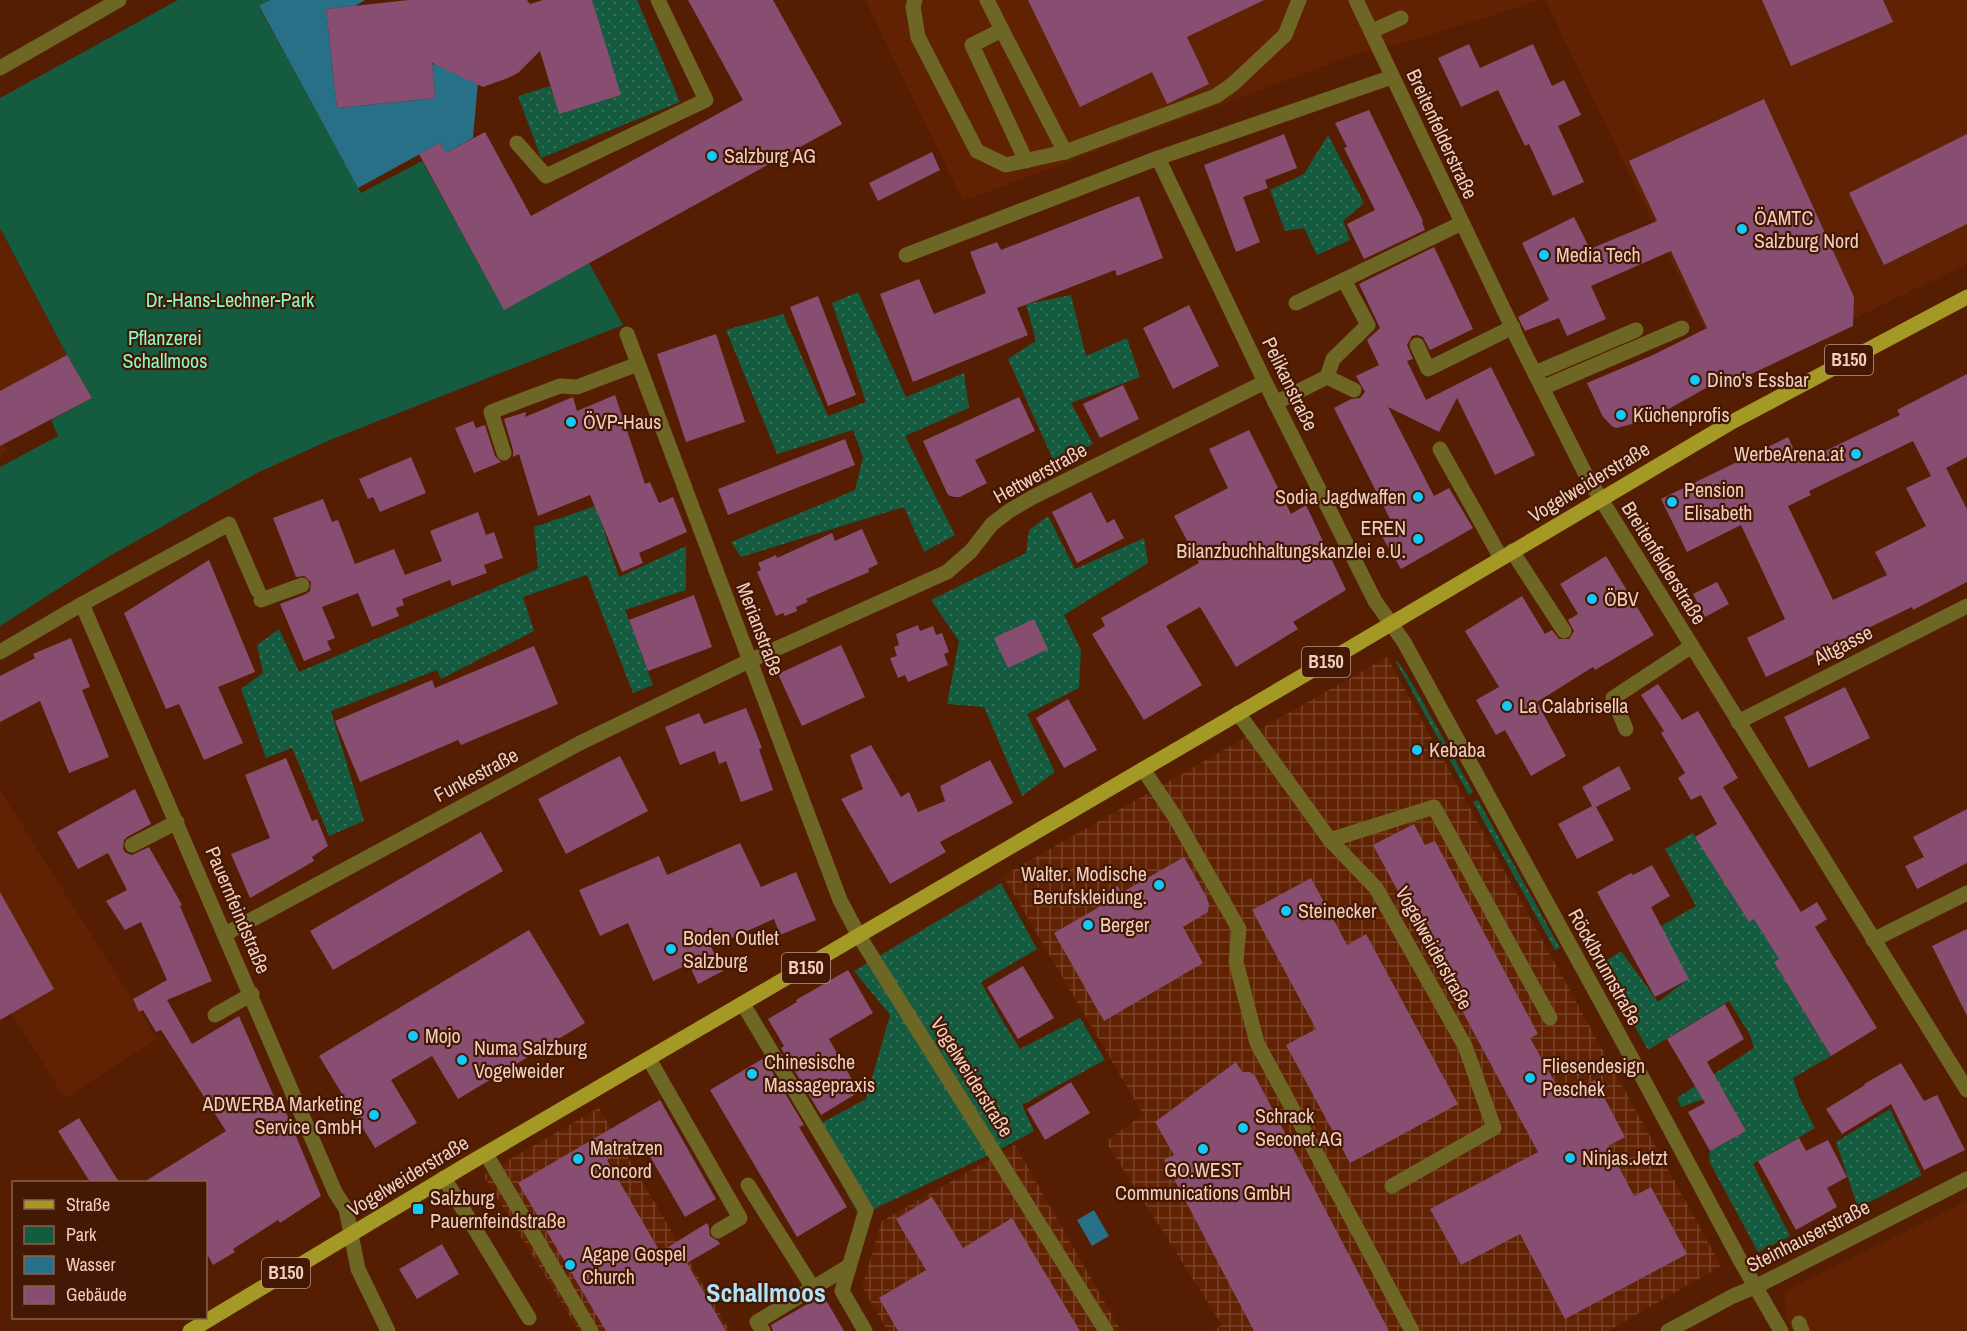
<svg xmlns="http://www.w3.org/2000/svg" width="1967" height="1331" font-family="'Archivo Narrow',sans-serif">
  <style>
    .built { fill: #612204 }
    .industrial { fill: url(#industrial-grid) }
    .grass { fill: url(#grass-dots) }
    .green { fill: #145b40 }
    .water { fill: #287087 }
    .building { fill: #884e72; fill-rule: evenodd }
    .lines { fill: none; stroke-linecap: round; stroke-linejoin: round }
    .lane { stroke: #6d6625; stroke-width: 15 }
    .street { stroke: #6d6625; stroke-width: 15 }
    .primary { stroke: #a59925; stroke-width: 15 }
    .poi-dot { fill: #0fcafa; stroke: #431804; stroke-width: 2 }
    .labels { text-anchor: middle; stroke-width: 4.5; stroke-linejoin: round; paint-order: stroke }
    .shield { fill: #431804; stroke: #be9787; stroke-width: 1.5 }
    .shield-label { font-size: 18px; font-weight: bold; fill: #f2cebf }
    .street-label { font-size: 20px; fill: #f2cebf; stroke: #431804 }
    .poi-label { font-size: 20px; fill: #f2cebf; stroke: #431804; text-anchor: start }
    .park-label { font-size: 20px; fill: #86fac7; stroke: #431804 }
    .district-label { font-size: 26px; font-weight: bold; fill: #afe3f7; stroke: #431804 }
  </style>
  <defs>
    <pattern id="industrial-grid" width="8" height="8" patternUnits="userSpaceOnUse" patternTransform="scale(1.5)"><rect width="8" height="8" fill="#612204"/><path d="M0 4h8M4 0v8" fill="none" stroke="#784127"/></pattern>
    <pattern id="grass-dots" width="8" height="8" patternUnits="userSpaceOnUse" patternTransform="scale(1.5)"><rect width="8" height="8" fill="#145b40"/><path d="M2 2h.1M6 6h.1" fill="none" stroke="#37715a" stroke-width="1.8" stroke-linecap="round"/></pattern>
  </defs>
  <rect width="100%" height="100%" fill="#551d01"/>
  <g class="built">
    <path d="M865,0H1541L1408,42L1356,54L963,201Z"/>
    <path d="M1545,0H1967V264L1729,379Z"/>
    <path d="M0,229L67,355L92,398L3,445L7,450L0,457Z"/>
    <path d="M0,790L157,1039L65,1098L0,996Z"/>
    <path d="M1967,1201V1331H1793L1786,1318L1784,1291Z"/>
  </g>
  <g class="industrial">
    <path d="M1387,657L1721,1266L1608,1331H1213L1222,1325L1106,1142L1143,1114L1003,876Z"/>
    <path d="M599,1108L730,1331H579L483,1175Z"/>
    <path d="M1015,1145L1121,1331H888L862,1287L882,1221Z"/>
  </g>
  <g class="grass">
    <path d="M592,0H637L680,102L541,158L518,96L550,86L559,113L620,95Z"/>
    <path d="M1328,135L1364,203L1343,221L1350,240L1317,255L1304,228L1285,231L1270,190L1304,174Z"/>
    <path d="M858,292L906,397L964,373L969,408L905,436L955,535L924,552L904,507L741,557L731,542L855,490L863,457L853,430L777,454L726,330L783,314L828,416L866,402L832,303Z"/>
    <path d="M1071,295L1086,356L1127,338L1140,377L1071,403L1093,444L1054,462L1008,359L1036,341L1026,304Z"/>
    <path d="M596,506L619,577L686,546V590L625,610L653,685L633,693L587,575L523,597L534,631L441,679L437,670L331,711L364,821L329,836L292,748L266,758L241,689L263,673L257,645L279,629L299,672L538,569L534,527Z"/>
    <path d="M1048,516L1075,569L1144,538L1148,563L1064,615L1081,650L1079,688L1027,714L1055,772L1022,796L984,707L947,704L959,641L931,600L1026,553L1029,530Z"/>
    <path d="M1397,660L1415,688L1473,792L1469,795L1396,662Z"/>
    <path d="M1478,800L1560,948L1555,950L1473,802Z"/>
    <path d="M1693,833L1749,922L1783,901L1779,959L1774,962L1831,1056L1793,1078L1800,1099L1815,1128L1753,1164L1790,1236L1758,1252L1709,1161L1710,1151L1746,1131L1724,1092L1681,1107L1677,1098L1754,1048L1750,1035L1729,1001L1648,1050L1600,965L1621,951L1658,1002L1688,979L1647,934L1696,906L1665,849Z"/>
    <path d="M1001,883L1037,949L981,982L1003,1022L1020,1049L1080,1018L1105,1060L1022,1105L1034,1131L991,1154L859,1216L812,1128L866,1099L890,1015L854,971Z"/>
    <path d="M1890,1109L1922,1175L1858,1208L1836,1142Z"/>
  </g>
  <path class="green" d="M178,0H270L259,7L361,193L422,161L504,309L589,263L623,325L330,440L257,473L108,557L0,626V467L58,436L51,420L92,398L67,355L0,228V98Z"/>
  <g class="water">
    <path d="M270,0H365L355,6L326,9L337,108L435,98L432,64L449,68L478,82L473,138L430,162L443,149L440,143L358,188L259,6Z"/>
    <path d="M1094,1210L1109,1236L1092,1246L1077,1220Z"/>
  </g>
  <g class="building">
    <path d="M409,0H527L530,4L543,0H592L621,95L559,114L540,51L518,73L508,78L483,87L432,63L435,98L337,108L326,9Z"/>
    <path d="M688,0H773L842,124L504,310L419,154L440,143L446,153L485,132L531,216L743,100Z"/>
    <path d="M1028,0H1264L1187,37L1209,84L1167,104L1152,72L1080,107Z"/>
    <path d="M1762,0H1883L1893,22L1791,66Z"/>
    <path d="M1469,44L1480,68L1533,44L1552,86L1564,80L1581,115L1558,126L1584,182L1553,196L1529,144L1525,146L1498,90L1461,107L1438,58Z"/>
    <path d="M1764,99L1854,297L1853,326L1732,383L1729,375L1651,419L1617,428L1613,427L1603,417L1587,383L1653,355L1707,328L1671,251L1591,286L1606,319L1567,336L1559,318L1525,331L1518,317L1549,300L1522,243L1574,217L1590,249L1657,221L1629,161Z"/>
    <path d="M1369,110L1423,221L1422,222L1425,230L1364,259L1347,224L1375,210L1344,148L1347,147L1335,123Z"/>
    <path d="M1284,134L1297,168L1265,180L1268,188L1243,197L1260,242L1236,252L1204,165Z"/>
    <path d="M1967,134V224L1884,265L1849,193Z"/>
    <path d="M932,152L940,170L878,201L869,183Z"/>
    <path d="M1139,196L1163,258L1117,276L1115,270L1017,308L1028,335L913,382L880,294L919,279L934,314L986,293L970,252L997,242L1001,250Z"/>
    <path d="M1434,247L1473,329L1430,350L1423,337L1417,335L1412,336L1407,345L1413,359L1407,361L1426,400L1491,367L1535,455L1495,475L1457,398L1439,432L1388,407L1434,496L1449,488L1473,528L1401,569L1377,528L1391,521L1334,408L1351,399L1360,398L1365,392L1356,376L1379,365L1367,340L1380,328L1359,284Z"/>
    <path d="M818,296L856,395L828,406L790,307Z"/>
    <path d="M1189,305L1219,366L1173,389L1143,328Z"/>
    <path d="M716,334L745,422L686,442L657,354Z"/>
    <path d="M67,355L92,398L0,446V391Z"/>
    <path d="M1967,374V457L1946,468L1967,509V582L1913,610L1912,607L1766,677L1747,638L1785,619L1741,525L1687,552L1661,499L1788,437L1800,463L1900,415L1897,410ZM1913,441L1931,476L1906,488L1926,526L1875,552L1887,575L1833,600L1788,506L1811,495L1809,491Z"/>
    <path d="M1123,385L1139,419L1100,438L1083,404Z"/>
    <path d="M615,395L645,484L650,482L659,503L673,497L687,532L639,553L643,563L622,572L590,495L538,516L519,454L513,457V450L504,419L526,412L525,417L573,397L577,411Z"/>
    <path d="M1019,397L1035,431L975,460L987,483L960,497H954L948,495L923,441Z"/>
    <path d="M473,421L476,428L485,425L495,456L501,462L474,473L455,428Z"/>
    <path d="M1249,430L1291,514L1306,505L1346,590L1293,622L1298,629L1236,667L1200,607L1166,626L1202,685L1144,720L1092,634L1105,626L1101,618L1199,563L1174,516L1228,488L1209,449Z"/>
    <path d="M845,439L855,465L728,515L718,489Z"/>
    <path d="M411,457L426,493L380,512L373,497L368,499L359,479Z"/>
    <path d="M1091,492L1107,523L1114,519L1124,538L1077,563L1052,512Z"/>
    <path d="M323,499L332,522L338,520L355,564L394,549L405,575L442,561L430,531L478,512L486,535L494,532L503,558L484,565L487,573L452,586L450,580L402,599L404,605L396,608L399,616L372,627L358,593L322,607L335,638L327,641L331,650L304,661L280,604L306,594L310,591L311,582L304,576L296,577L273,518Z"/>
    <path d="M862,529L878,564L868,569L869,572L806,599L808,602L796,607L797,611L785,616L783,613L776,616L757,572L761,570L758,563L776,555L777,558L832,533L835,541Z"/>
    <path d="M1606,556L1654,635L1595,670L1593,667L1537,702L1566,756L1531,776L1505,730L1496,735L1476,700L1499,687L1465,631L1522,596L1545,634L1552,630L1559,639H1569L1574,631L1568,620L1578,614L1560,584Z"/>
    <path d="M209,560L255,672L218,687L243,743L204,760L179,704L166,709L124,613Z"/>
    <path d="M1717,582L1729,604L1705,617L1693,594Z"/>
    <path d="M694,595L712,647L648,671L629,620Z"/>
    <path d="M1034,619L1048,649L1008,668L994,638Z"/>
    <path d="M918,625L920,631L933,626L936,635L942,633L949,652L944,654L948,665L908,682L905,675L898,678L890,658L897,656L894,647L899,645L896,634Z"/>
    <path d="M71,638L90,687L82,690L109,757L69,773L40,701L0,722V676L35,658L33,654Z"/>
    <path d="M841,645L865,697L802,726L778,674Z"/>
    <path d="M534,646L558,704L461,745L458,740L360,782L335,721L432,680L435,688Z"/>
    <path d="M1658,684L1682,720L1698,711L1738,778L1723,787L1801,912L1817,902L1827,919L1815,927L1877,1028L1831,1056L1774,962L1779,959L1754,919L1749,922L1695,837L1717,824L1701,795L1691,800L1678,778L1685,773L1661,733L1664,731L1641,695Z"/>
    <path d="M1845,687L1870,738L1809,768L1784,717Z"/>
    <path d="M1068,699L1097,750L1064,768L1036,718Z"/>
    <path d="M746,708L762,748L759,749L773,790L741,802L726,761L719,764L715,751L680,765L665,727L699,713L704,724Z"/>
    <path d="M871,745L901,797L909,792L918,812L945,801L940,786L990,760L1013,803L940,842L946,852L890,884L841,799L863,789L850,755Z"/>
    <path d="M620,756L648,811L566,854L538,799Z"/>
    <path d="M286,758L312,821L317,819L328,846L312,857L314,861L250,898L231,854L270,838L245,775Z"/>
    <path d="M1619,766L1631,789L1596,807L1614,840L1577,859L1558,824L1592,806L1582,787Z"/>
    <path d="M135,789L151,824L127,837L124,840L123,849L126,853L132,855L149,847L182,905L180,906L212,981L167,1000L192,1044L239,1016L276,1101L280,1098L321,1196L280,1223L278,1220L233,1249L235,1252L213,1265L206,1252V1182H144L226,1131L161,1030L156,1032L143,1010L139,1012L133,999L167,980L141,922L125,930L106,901L127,890L108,853L78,869L57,832Z"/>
    <path d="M1967,809V863L1917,889L1905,866L1924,857L1913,837Z"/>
    <path d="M1414,824L1425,845L1435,841L1538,1034L1530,1038L1563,1097L1595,1080L1625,1137L1608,1146L1634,1196L1651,1187L1687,1254L1565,1319L1520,1234L1461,1265L1430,1209L1538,1152L1373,845Z"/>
    <path d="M481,832L503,871L333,970L310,931Z"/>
    <path d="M740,843L761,887L796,872L816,920L780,935L774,919L711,947L723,971L698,984L689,964L653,981L628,923L600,936L579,890L659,856L667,875Z"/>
    <path d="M1184,857L1206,896L1209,904L1208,912L1183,927L1203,963L1104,1021L1054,933L1101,906L1096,898L1118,886L1121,893Z"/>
    <path d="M1652,865L1670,896L1651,907L1689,979L1655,997L1597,892L1631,873L1633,875Z"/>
    <path d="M1311,878L1347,945L1366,934L1458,1104L1350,1163L1286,1045L1316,1029L1252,910Z"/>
    <path d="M0,892L54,989L0,1020Z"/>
    <path d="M1967,929V1016L1932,946Z"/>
    <path d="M529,930L585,1023L458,1099L432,1056L391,1080L417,1123L375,1148L319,1056Z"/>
    <path d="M1023,966L1054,1018L1018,1039L987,987Z"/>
    <path d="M848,970L873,1013L829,1039L859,1092L821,1115L781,1048L784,1046L768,1019L797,1002L796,1000Z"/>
    <path d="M1725,1004L1744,1039L1707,1062L1746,1131L1710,1151L1688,1112L1705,1103L1667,1039Z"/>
    <path d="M764,1058L804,1125L799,1127L847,1207L797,1237L710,1090Z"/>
    <path d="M1236,1062L1242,1072H1250L1255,1076L1389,1331H1254L1164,1160L1174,1155L1155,1122Z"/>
    <path d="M1901,1063L1924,1101L1937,1095L1965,1150L1924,1170L1891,1104L1842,1134L1826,1109L1865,1085L1864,1084Z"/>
    <path d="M1071,1082L1090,1113L1045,1140L1027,1109Z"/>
    <path d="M660,1100L716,1199L685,1217L641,1141L607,1160L660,1252L707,1223L709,1227L710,1236L718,1241L720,1244L687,1263L726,1331H606L518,1183Z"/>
    <path d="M79,1118L119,1182H90L58,1131Z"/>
    <path d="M1799,1138L1806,1151L1828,1140L1847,1177L1827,1188L1837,1207L1796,1230L1758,1161Z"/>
    <path d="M932,1197L963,1248L1012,1218L1080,1331H898L879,1298L926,1270L896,1219Z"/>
    <path d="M442,1244L459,1274L417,1299L399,1269Z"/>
    <path d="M823,1295L844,1331H773L771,1325Z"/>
  </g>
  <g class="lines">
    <g class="lane">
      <path d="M915,0L913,7L918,37L977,151L1006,165L1065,152L1216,96L1233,84L1285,35L1299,0"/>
      <path d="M987,0L1002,30"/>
      <path d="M1372,31L1401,18"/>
      <path d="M517,143L546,176L706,100L658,0"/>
      <path d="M1026,161L972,45L1002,30L1065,152"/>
      <path d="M1296,303L1462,223"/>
      <path d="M1417,345L1428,369L1513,327"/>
      <path d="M1535,373L1636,330"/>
      <path d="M1327,377L1354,390"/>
      <path d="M1542,388L1682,328"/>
      <path d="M1275,403L1327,377L1333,359L1368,325L1344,280"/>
      <path d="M1440,449L1501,558"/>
      <path d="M504,453L491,412L560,386L577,387L638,364"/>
      <path d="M1512,551L1564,631"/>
      <path d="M261,600L302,585"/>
      <path d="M1238,713L1330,840L1376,888L1465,1046L1494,1128L1392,1186"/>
      <path d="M1626,729L1613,698L1692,646"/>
      <path d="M1143,769L1175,817L1239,929L1236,962L1257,1043L1412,1331"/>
      <path d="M1330,840L1434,807L1550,1018"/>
      <path d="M132,845L177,822"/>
      <path d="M859,936L1106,1331"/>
      <path d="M743,1004L866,1210L842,1291L865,1331"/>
      <path d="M215,1015L252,994"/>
      <path d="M649,1059L740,1218L718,1231"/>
      <path d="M486,1154L591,1331"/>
      <path d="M444,1178L529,1318"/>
      <path d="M748,1185L813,1288"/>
      <path d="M1799,1323L1802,1331"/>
      <path d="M763,1331L757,1322L849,1266"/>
    </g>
    <g class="street">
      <path d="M1356,0L1521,346L1586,475L1967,1090"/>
      <path d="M0,68L119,0"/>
      <path d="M1158,158L1265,382L1375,601L1404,642L1641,1075L1740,1260L1781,1331"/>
      <path d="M906,255L1158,158L1392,77"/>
      <path d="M627,334L840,900L859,936"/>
      <path d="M82,604L229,524L258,591"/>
      <path d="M0,652L82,604L335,1192L346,1209L358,1269L388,1331"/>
      <path d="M1738,722L1967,606"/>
      <path d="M225,934L580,743L749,661L947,572L971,551L992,524L1009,511L1033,497L1265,382"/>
      <path d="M1873,940L1967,893"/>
      <path d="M1668,1331L1733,1296L1757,1286L1967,1179"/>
    </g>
    <path class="primary" d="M190,1331L468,1164L1335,657L1730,423L1967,297"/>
  </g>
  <g class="poi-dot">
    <circle cx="712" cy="156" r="6"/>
    <circle cx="1742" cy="229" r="6"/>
    <circle cx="1544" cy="255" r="6"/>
    <circle cx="1695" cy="380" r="6"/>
    <circle cx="1621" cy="415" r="6"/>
    <circle cx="571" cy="422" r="6"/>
    <circle cx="1856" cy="454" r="6"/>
    <circle cx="1418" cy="497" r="6"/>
    <circle cx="1672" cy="502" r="6"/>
    <circle cx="1418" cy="539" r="6"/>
    <circle cx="1592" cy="599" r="6"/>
    <circle cx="1507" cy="706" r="6"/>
    <circle cx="1417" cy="750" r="6"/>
    <circle cx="1159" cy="885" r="6"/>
    <circle cx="1286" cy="911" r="6"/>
    <circle cx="1088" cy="925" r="6"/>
    <circle cx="671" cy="949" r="6"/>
    <circle cx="413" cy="1036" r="6"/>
    <circle cx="462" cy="1060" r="6"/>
    <circle cx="752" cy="1074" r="6"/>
    <circle cx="1530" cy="1078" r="6"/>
    <circle cx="374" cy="1115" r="6"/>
    <circle cx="1243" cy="1128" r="6"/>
    <circle cx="1203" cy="1149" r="6"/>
    <circle cx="1570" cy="1158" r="6"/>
    <circle cx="578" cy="1159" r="6"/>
    <rect x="412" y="1203" width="12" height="12" rx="3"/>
    <circle cx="570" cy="1265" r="6"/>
  </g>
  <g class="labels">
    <g class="shield">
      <rect x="1825" y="345" width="48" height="30" rx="4.5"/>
      <rect x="1302" y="647" width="48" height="30" rx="4.5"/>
      <rect x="782" y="953" width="48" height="30" rx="4.5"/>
      <rect x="262" y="1258" width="48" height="30" rx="4.5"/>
    </g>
    <g class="shield-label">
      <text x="1849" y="366">B150</text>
      <text x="1326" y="668">B150</text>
      <text x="806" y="974">B150</text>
      <text x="286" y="1279">B150</text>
    </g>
    <g class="street-label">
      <text transform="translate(1442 134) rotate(65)" y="7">Breitenfelderstraße</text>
      <text transform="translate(1290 384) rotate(64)" y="7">Pelikanstraße</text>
      <text transform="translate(1040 473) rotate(-29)" y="7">Hettwerstraße</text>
      <text transform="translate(1589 482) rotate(-31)" y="7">Vogelweiderstraße</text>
      <text transform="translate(1664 563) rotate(58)" y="7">Breitenfelderstraße</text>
      <text transform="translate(760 629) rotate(69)" y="7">Merianstraße</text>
      <text transform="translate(1843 645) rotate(-27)" y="7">Altgasse</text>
      <text transform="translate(476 775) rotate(-28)" y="7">Funkestraße</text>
      <text transform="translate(238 910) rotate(67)" y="7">Pauernfeindstraße</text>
      <text transform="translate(1434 948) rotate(61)" y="7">Vogelweiderstraße</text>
      <text transform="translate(1605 967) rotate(61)" y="7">Röcklbrunnstraße</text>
      <text transform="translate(972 1077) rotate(58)" y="7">Vogelweiderstraße</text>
      <text transform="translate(408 1176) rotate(-31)" y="7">Vogelweiderstraße</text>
      <text transform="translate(1808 1236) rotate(-27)" y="7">Steinhauserstraße</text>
    </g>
    <g class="poi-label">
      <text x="724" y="163">Salzburg AG</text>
      <text x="1754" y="225">ÖAMTC<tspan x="1754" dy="23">Salzburg Nord</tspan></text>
      <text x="1556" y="262">Media Tech</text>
      <text x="1707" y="387">Dino's Essbar</text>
      <text x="1633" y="422">Küchenprofis</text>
      <text x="583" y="429">ÖVP-Haus</text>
      <text x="1844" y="461" text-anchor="end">WerbeArena.at</text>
      <text x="1684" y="497">Pension<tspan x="1684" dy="23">Elisabeth</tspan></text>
      <text x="1406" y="504" text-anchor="end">Sodia Jagdwaffen</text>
      <text x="1406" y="535" text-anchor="end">EREN<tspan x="1406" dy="23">Bilanzbuchhaltungskanzlei e.U.</tspan></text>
      <text x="1604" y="606">ÖBV</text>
      <text x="1519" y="713">La Calabrisella</text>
      <text x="1429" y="757">Kebaba</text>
      <text x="1147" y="881" text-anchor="end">Walter. Modische<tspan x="1147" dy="23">Berufskleidung.</tspan></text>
      <text x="1298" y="918">Steinecker</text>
      <text x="1100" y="932">Berger</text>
      <text x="683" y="945">Boden Outlet<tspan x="683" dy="23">Salzburg</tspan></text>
      <text x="425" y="1043">Mojo</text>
      <text x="474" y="1055">Numa Salzburg<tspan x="474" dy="23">Vogelweider</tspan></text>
      <text x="764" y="1069">Chinesische<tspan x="764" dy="23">Massagepraxis</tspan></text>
      <text x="1542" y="1073">Fliesendesign<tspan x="1542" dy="23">Peschek</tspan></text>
      <text x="362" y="1111" text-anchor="end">ADWERBA Marketing<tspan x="362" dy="23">Service GmbH</tspan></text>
      <text x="1255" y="1123">Schrack<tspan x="1255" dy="23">Seconet AG</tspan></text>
      <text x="590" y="1155">Matratzen<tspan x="590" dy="23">Concord</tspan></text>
      <text x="1582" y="1165">Ninjas.Jetzt</text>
      <text x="1203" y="1177" text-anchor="middle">GO.WEST<tspan x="1203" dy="23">Communications GmbH</tspan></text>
      <text x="430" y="1205">Salzburg<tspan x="430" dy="23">Pauernfeindstraße</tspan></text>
      <text x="582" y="1261">Agape Gospel<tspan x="582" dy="23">Church</tspan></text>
    </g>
    <g class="park-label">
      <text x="230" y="307">Dr.-Hans-Lechner-Park</text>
      <text x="165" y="345">Pflanzerei<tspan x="165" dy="23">Schallmoos</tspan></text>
    </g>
    <g class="district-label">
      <text x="766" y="1302">Schallmoos</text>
    </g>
  </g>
  <rect x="12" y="1181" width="195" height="138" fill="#431804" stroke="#89614f" stroke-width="1.5"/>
  <rect x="24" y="1200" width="30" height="9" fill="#a59925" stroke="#89614f" stroke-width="1.5"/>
  <text x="66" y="1211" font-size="18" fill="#f2cebf">Straße</text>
  <rect x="24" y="1226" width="30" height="18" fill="#145b40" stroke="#89614f" stroke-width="1.5"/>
  <text x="66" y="1241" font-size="18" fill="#f2cebf">Park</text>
  <rect x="24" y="1256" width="30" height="18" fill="#287087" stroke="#89614f" stroke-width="1.5"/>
  <text x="66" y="1271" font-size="18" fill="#f2cebf">Wasser</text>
  <rect x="24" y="1286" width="30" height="18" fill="#884e72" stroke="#89614f" stroke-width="1.5"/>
  <text x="66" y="1301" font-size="18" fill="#f2cebf">Gebäude</text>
</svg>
